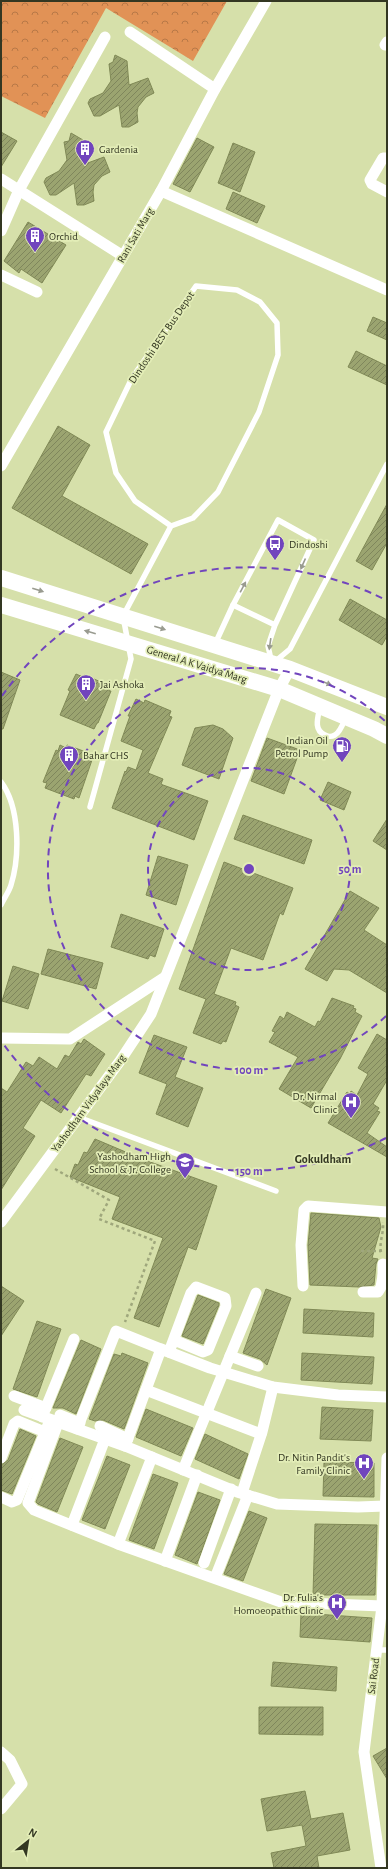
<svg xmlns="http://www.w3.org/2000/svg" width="388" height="1869" font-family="'Alegreya Sans',sans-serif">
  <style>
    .forest { fill: url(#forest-crowns) }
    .building { fill: url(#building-hatch); stroke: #808956 }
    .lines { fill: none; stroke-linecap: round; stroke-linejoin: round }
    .path { stroke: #9fa77c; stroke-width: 2.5; stroke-dasharray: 3 3; stroke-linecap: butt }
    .service { stroke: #fff; stroke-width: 5.5 }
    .minor { stroke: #fff; stroke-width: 11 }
    .secondary { stroke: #fff; stroke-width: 16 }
    .oneway { fill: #999b90 }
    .ring { fill: none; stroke: #7145bd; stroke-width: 2; stroke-dasharray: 7 5 }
    .labels { text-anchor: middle; stroke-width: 3.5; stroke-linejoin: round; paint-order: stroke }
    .poi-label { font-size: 11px; fill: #333722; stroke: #e3edb7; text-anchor: start }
    .street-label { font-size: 11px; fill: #333722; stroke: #e3edb7 }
    .neighbourhood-label { font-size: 12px; font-weight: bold; fill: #333722; stroke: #e3edb7 }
    .centre { fill: #7145bd; stroke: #e3edb7; stroke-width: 2 }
    .ring-label { font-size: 12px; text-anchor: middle; font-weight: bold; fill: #7145bd; stroke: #e3edb7; stroke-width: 3.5; stroke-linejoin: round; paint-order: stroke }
  </style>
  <defs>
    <pattern id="forest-crowns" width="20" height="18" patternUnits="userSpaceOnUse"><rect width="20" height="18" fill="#e19256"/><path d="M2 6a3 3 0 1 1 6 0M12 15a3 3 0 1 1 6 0" fill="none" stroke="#b77847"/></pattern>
    <pattern id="building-hatch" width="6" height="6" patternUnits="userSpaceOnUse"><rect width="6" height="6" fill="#9ba470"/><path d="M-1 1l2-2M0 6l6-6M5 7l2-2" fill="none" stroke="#7f865c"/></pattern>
  </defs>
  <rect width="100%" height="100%" fill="#d6e0aa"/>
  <path class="forest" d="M1,1H227L193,61L106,8L45,118L1,96Z"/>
  <g class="building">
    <path d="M115,55L127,61L129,85L148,78L154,93L146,97L138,107L137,113L138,122L129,127H122L119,105L100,116H94L88,103L90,99L103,93L111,81L109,64L113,62Z"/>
    <path d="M1,132L17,141L1,167Z"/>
    <path d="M71,133L83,140L85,164L104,157L110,172L102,176L94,185L93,192L94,201L84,205H77L74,183L56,195H50L44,182L46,178L59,171L67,160L64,142L69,141Z"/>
    <path d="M197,138L214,147L190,192L173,184Z"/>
    <path d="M233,143L255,152L240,192L218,183Z"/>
    <path d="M233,192L265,206L257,223L226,209Z"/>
    <path d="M28,222L66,245L42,283L21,269L19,273L4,261Z"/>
    <path d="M373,317L387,323V340L367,331Z"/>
    <path d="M356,351L387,366V385L348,367Z"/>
    <path d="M58,426L90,445L62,496L148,544L131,574L12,508Z"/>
    <path d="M387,504V543L372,570L356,561Z"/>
    <path d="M350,599L387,620V636L382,645L339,620Z"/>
    <path d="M1,672L20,680L3,729H1Z"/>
    <path d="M76,674L83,677L84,675L111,686L109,691H111L98,723H97L94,729L60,715L70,691L68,690Z"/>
    <path d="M136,699L144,703L145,700L171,711L169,716L172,717L148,773L163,779L161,784L163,785L208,801L194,840L112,808L125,771L126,772L128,767L136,770L143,750L121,741L130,716H128Z"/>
    <path d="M213,725L223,729L233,738L219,779L182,765L195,728Z"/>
    <path d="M267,738L300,750L284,794L251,781Z"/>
    <path d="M60,745L66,748L67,745L86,752L85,755L93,757L79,798L75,796L74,799L45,788L47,783L43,782L56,750L58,751Z"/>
    <path d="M328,782L351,792L344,810L320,800Z"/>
    <path d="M243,815L312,840L304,864L234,839Z"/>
    <path d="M387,819V850L373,841Z"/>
    <path d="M158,856L188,865L176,905L146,895Z"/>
    <path d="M224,862L293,888L283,915L280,913L263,960L231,948L214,994L236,1002L235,1005L239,1007L226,1042L223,1041L221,1044L193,1033L206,999L179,989Z"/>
    <path d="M350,891L379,908L364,930L387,945V993L349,970L334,969L327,981L305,969Z"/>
    <path d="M121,914L164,929L155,957L150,955L148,959L111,947Z"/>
    <path d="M48,949L103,963L96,989L41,974Z"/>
    <path d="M13,966L39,974L28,1009L2,1001Z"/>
    <path d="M332,998L354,1006L353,1008L356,1009L355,1012L362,1016L340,1059L311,1108L279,1089L298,1057L269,1042L275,1032L272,1031L280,1016L284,1019L287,1012L315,1027L318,1021L320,1022Z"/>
    <path d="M377,1034L387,1040V1080L373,1104L379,1108L377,1111L380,1112L367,1133L387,1147V1157L328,1123L347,1092L350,1094L351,1091L357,1095L368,1074L358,1068Z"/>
    <path d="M154,1035L187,1047L175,1077L203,1088L188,1127L156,1114L167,1084L139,1073Z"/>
    <path d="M84,1039L105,1054L91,1076L86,1074L61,1113L41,1100L23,1128L35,1136L1,1190V1088L7,1092L26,1062L33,1066L39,1057L57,1069L65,1055L69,1057L78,1042L81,1044Z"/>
    <path d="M95,1139L128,1153V1154L217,1186L196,1250L188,1247L159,1327L134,1318L163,1238L112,1219L120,1197L70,1177L75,1164L78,1165L84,1152L87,1153Z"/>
    <path d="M311,1213L379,1218L381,1227L372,1258L378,1259L376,1264L374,1285L359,1287L310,1285L308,1245Z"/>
    <path d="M1,1286L24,1301L1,1336Z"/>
    <path d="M266,1289L291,1298L267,1365L260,1359L243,1353Z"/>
    <path d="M198,1295L219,1303V1305L203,1344L182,1336Z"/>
    <path d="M304,1309L374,1313L373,1337L303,1333Z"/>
    <path d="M37,1321L61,1329L37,1397L13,1389Z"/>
    <path d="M81,1340L101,1349L76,1414L63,1408H53Z"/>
    <path d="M122,1353L148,1363L124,1429L103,1420L95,1421L89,1419L114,1354L121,1356Z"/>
    <path d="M302,1353L374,1357L372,1384L301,1380Z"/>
    <path d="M322,1407L373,1410L371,1441L320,1439Z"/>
    <path d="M146,1409L193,1428L181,1456L136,1437Z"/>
    <path d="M20,1429L36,1436L12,1494L1,1490V1465L8,1460Z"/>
    <path d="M205,1434L248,1454L239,1479L195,1459Z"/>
    <path d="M60,1438L83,1447L57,1512L38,1504L36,1502Z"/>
    <path d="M107,1456L130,1465L105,1529L82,1520Z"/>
    <path d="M324,1462L374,1463V1497L323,1496Z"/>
    <path d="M153,1474L178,1483L154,1549L129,1540Z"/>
    <path d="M198,1492L220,1500L197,1564L175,1555Z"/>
    <path d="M249,1511L267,1518L243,1581L224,1574Z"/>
    <path d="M315,1524L377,1525L375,1595H313Z"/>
    <path d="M301,1613L372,1618L370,1642L300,1637Z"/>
    <path d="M273,1662L337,1667L336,1691L271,1686Z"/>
    <path d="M259,1707H323V1735L259,1734Z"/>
    <path d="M387,1748V1779L373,1756Z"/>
    <path d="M305,1791L311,1819L343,1813L350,1850L317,1856L319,1868H274L271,1853L306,1846L302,1825L267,1831L261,1799Z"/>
  </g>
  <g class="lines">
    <g class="path">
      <path d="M55,1169L109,1200L99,1219L155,1241L125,1322"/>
      <path d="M361,1251H381"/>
      <path d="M381,1252C379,1242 384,1233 383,1222"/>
    </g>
    <g class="service">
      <path d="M275,625L233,605L278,520L314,540L275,625L268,646L272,664L290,649L387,464"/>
      <path d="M215,644L233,605"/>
      <path d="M320,707C318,717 313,730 325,735C329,737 331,737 335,735C340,732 343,724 345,719"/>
      <path d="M1,782C20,807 20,856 11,885C9,892 4,898 1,905"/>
      <path d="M90,807L131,659L123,616L171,526L135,501L116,473L106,432L132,378L196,286L237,290L260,302L277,323L278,355L259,412L218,492L193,518L171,526"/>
      <path d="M78,1117L276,1191"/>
      <path d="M376,1650H387"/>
    </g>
    <g class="minor">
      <path d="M130,32L215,89"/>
      <path d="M385,45L387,42"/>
      <path d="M387,158H383L370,180L372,184L387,192"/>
      <path d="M1,179L123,256"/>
      <path d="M161,191L387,290"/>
      <path d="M1,231L19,190L105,37"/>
      <path d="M1,275L37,292"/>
      <path d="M1,466L161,191L215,89L266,1"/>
      <path d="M1,1038L70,1039L165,977"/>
      <path d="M1,1222L120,1061L151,1014L279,689L290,669"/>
      <path d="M383,1264V1276"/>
      <path d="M303,1286L301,1245L304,1210L308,1206L387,1212"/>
      <path d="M363,1292H378L381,1287L383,1276H387"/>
      <path d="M169,1352L191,1293L196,1287L225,1298L226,1306L208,1350L203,1352L174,1340"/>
      <path d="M230,1356L258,1366"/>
      <path d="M146,1390L261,1434"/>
      <path d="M14,1396L46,1408"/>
      <path d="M24,1410L125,1446L237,1492L277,1504L358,1507L385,1506"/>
      <path d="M60,1415L80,1423"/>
      <path d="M42,1417L74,1339"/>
      <path d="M58,1423L28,1503L34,1510L118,1544L281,1602L382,1606"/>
      <path d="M100,1426L128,1439"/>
      <path d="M77,1429L116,1331L161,1349"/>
      <path d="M125,1446L161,1349L210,1368L273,1387L338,1395L387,1397"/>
      <path d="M1,1458L14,1424L18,1421L45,1432"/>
      <path d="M183,1470L256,1293"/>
      <path d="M242,1493L262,1432L273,1387"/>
      <path d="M1,1497L12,1502L17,1500L50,1420"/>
      <path d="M72,1525L105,1439"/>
      <path d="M118,1544L152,1457"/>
      <path d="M165,1561L197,1475"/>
      <path d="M204,1563L231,1489"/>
      <path d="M215,1578L248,1495"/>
      <path d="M1,1752L10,1760L22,1784L1,1809"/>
      <path d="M381,1868L364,1752L382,1606L387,1458"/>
    </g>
    <g class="secondary">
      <path d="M1,578L290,669L387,707"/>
      <path d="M1,605L279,689L374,729L387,736"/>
    </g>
  </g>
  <defs><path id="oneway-solid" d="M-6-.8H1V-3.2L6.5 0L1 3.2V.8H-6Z"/></defs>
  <g class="oneway">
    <use href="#oneway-solid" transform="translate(303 564) rotate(114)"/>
    <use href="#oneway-solid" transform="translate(243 587) rotate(-62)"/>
    <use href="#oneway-solid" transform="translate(38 590) rotate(17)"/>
    <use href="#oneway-solid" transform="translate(160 628) rotate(17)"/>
    <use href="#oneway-solid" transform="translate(90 632) rotate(-164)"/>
    <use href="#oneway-solid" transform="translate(270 644) rotate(98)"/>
    <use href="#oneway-solid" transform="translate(326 683) rotate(21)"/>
  </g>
  <g class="ring">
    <circle cx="249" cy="869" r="101"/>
    <path d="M386 1016A201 201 0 1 1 386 722"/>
    <path d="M386 1138A302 302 0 0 1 2 1042M2 696A302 302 0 0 1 386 600"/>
  </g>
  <defs>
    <symbol id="building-pin" viewBox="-11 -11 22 30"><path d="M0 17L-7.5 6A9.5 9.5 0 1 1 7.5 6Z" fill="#7145bd" stroke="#e3edb7"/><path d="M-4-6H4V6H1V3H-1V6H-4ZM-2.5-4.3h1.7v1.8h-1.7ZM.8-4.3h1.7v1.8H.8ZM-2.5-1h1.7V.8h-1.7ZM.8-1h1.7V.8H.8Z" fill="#fff"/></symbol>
    <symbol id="bus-pin" viewBox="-11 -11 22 30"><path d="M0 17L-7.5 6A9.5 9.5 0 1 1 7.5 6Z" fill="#7145bd" stroke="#e3edb7"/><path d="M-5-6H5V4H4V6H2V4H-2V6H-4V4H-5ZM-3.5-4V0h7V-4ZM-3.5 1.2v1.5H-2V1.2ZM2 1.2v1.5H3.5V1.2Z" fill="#fff"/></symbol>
    <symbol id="fuel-pin" viewBox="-11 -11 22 30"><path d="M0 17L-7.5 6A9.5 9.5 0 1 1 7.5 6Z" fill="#7145bd" stroke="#e3edb7"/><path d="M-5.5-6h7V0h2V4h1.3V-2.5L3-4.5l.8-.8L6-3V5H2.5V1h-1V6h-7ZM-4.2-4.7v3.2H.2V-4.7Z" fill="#fff"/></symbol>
    <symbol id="hospital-pin" viewBox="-11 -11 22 30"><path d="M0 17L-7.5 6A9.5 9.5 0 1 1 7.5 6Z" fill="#7145bd" stroke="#e3edb7"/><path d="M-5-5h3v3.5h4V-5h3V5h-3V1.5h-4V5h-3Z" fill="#fff"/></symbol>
    <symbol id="school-pin" viewBox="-11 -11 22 30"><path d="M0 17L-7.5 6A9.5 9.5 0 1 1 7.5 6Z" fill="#7145bd" stroke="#e3edb7"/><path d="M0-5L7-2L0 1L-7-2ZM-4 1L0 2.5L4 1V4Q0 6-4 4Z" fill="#fff"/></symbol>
  </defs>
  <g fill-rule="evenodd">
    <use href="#building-pin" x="74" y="138" width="22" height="30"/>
    <use href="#building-pin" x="24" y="225" width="22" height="30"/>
    <use href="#bus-pin" x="264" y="533" width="22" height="30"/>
    <use href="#building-pin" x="75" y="673" width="22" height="30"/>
    <use href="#fuel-pin" x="331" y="735" width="22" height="30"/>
    <use href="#building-pin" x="58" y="744" width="22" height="30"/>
    <use href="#hospital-pin" x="340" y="1091" width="22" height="30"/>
    <use href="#school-pin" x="174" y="1151" width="22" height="30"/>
    <use href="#hospital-pin" x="353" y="1452" width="22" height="30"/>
    <use href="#hospital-pin" x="326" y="1592" width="22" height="30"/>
  </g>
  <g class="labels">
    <g class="poi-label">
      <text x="99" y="153">Gardenia</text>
      <text x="49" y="240">Orchid</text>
      <text x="289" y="548">Dindoshi</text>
      <text x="100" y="688">Jai Ashoka</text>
      <text x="328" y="744" text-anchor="end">Indian Oil<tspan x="328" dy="13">Petrol Pump</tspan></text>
      <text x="83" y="759">Bahar CHS</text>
      <text x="337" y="1100" text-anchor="end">Dr. Nirmal<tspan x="337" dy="13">Clinic</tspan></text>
      <text x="171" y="1160" text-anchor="end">Yashodham High<tspan x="171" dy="13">School &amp; Jr. College</tspan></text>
      <text x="350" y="1461" text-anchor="end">Dr. Nitin Pandit's<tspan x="350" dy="13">Family Clinic</tspan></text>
      <text x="323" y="1601" text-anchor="end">Dr. Fulia's<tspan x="323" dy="13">Homoeopathic Clinic</tspan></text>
    </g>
    <g class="street-label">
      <text transform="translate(135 235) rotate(-60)" y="4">Rani Sati Marg</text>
      <text transform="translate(161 337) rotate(-56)" y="4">Dindoshi BEST Bus Depot</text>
      <text transform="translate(197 664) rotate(17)" y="4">General A K Vaidya Marg</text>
      <text transform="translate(88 1103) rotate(-54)" y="4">Yashodham Vidyalaya Marg</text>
      <text transform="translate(373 1676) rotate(-83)" y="4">Sai Road</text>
    </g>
    <g class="neighbourhood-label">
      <text x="323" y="1163">Gokuldham</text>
    </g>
  </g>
  <circle cx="249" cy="869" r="6" class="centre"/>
  <g class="ring-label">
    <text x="350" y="873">50 m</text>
    <text x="249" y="1074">100 m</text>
    <text x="249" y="1175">150 m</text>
  </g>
  <rect width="388" height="1869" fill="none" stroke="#333722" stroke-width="4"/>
  <g transform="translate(28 1841) rotate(30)" stroke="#e3edb7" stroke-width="3" paint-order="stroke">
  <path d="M0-3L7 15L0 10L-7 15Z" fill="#333722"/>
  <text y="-6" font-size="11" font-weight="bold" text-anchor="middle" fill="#333722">N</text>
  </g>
</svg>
